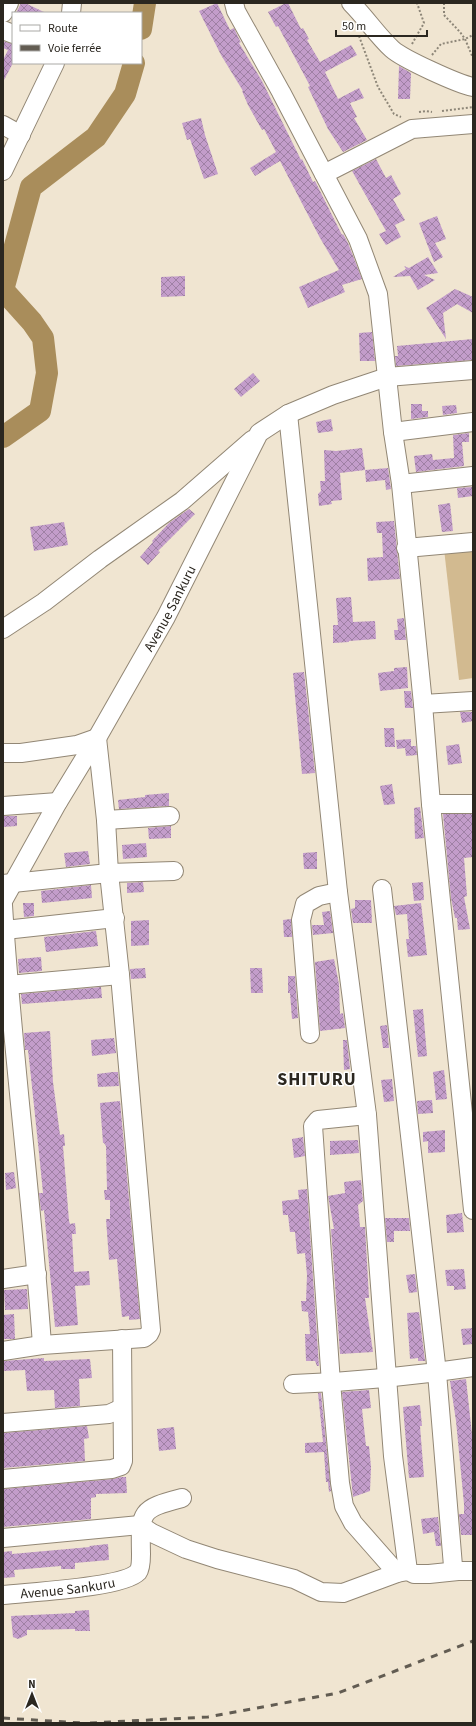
<svg xmlns="http://www.w3.org/2000/svg" width="476" height="1726" font-family="'Source Sans 3',sans-serif">
  <style>
    .grass { fill: #d2ba90 }
    .lines { fill: none; stroke-linecap: round; stroke-linejoin: round }
    .river { stroke: #a98d5b; stroke-width: 22 }
    .building { fill: url(#building-cross-hatch) }
    .minor-casing { stroke: #928775; stroke-width: 20 }
    .path { stroke: #8d8678; stroke-width: 2; stroke-dasharray: 2 2; stroke-linecap: butt }
    .minor { stroke: #fff; stroke-width: 18 }
    .rail { stroke: #625c52; stroke-width: 3; stroke-dasharray: 7 7; stroke-linecap: butt }
    .labels { text-anchor: middle; stroke-width: 3; stroke-linejoin: round; paint-order: stroke }
    .street-label { font-size: 14px; fill: #2b2720; stroke: #fff }
    .district-label { font-size: 18px; font-weight: bold; letter-spacing: 1px; fill: #2b2720; stroke: #fff }
  </style>
  <defs>
    <pattern id="building-cross-hatch" width="8" height="8" patternUnits="userSpaceOnUse"><rect width="8" height="8" fill="#c39dca"/><path d="M0 0l8 8M0 8l8-8" fill="none" stroke="#9f80a4"/></pattern>
  </defs>
  <rect width="100%" height="100%" fill="#f0e5d1"/>
  <path class="grass" d="M473,546V678L459,680L444,549Z"/>
  <g class="lines">
    <g class="river">
      <path d="M141,29L145,3"/>
      <path d="M3,290L31,187L96,137L125,94L134,63"/>
      <path d="M3,290L32,322L43,338L47,373L40,411L3,437"/>
    </g>
  </g>
  <g class="building">
    <path d="M21,3H25L46,13H16Z"/>
    <path d="M217,3L230,30L234,28L240,41L241,42L239,43L262,81L301,160L302,159L313,182L315,181L342,235L343,234L348,243L362,279L342,285L345,292L308,308L299,287L339,270L320,238L280,161L255,176L250,168L276,152L264,129L262,130L248,105L242,91H243L221,55L199,11Z"/>
    <path d="M286,3H288L301,29L303,28L309,39L307,40L320,62L351,45L357,55L325,72L338,99L359,88L364,98L350,103L357,117L354,118L367,140L343,152L328,129L308,87L310,86L278,26L276,27L268,12Z"/>
    <path d="M3,41L13,44V63L3,82V60L8,50L3,48Z"/>
    <path d="M399,66L411,73L410,99H398Z"/>
    <path d="M201,118L205,135L218,174L204,179L190,139L187,140L182,123Z"/>
    <path d="M376,159L386,178L391,175L401,194L393,199L405,220L395,225L401,237L386,245L379,234L386,231L352,171Z"/>
    <path d="M437,216L446,239L435,243L443,257L434,262L419,223Z"/>
    <path d="M428,257L438,273L424,275L435,280L418,290L410,276L393,277L406,269L404,266L409,268Z"/>
    <path d="M185,276V296L161,297V277Z"/>
    <path d="M455,289L473,297V313L457,304L443,313L446,339L426,308Z"/>
    <path d="M372,332L375,361H360L359,333Z"/>
    <path d="M473,339V360L396,366L395,356H398L397,346Z"/>
    <path d="M253,373L260,381L241,397L234,389Z"/>
    <path d="M411,404H422V411H428V417L411,419Z"/>
    <path d="M456,405L457,413L443,415L442,406Z"/>
    <path d="M331,419L333,431L318,433L316,422Z"/>
    <path d="M469,433V442H462L464,466L416,472L414,456L432,454L433,460L454,458L453,435Z"/>
    <path d="M362,448L365,470L340,473L342,500L331,501L332,504L319,506L318,494L321,491L320,481H325L324,450L336,451Z"/>
    <path d="M388,468L391,489L386,490L385,480L366,482L365,470Z"/>
    <path d="M473,487V496L458,498L457,488Z"/>
    <path d="M450,503L453,531L442,532L438,505Z"/>
    <path d="M189,509L195,514L158,551L160,552L148,565L140,557L153,542L152,541L169,523Z"/>
    <path d="M394,521L400,579L368,581L367,558L383,557L382,533H377L376,522Z"/>
    <path d="M64,522L68,545L34,551L30,527Z"/>
    <path d="M351,597L353,622L375,621L376,639L349,641V642L333,643V625H338L336,598Z"/>
    <path d="M404,618L406,640H395L394,630H398L397,619Z"/>
    <path d="M407,667L408,688L380,691L378,673L394,671V668Z"/>
    <path d="M304,672L315,773L302,774L293,673Z"/>
    <path d="M404,691H411L413,708H405Z"/>
    <path d="M460,712H473V721L462,723Z"/>
    <path d="M384,728H394L395,747H385Z"/>
    <path d="M411,739V746H416L417,755L406,756L405,748L397,749L396,740Z"/>
    <path d="M459,744L462,763L448,765L446,746Z"/>
    <path d="M392,784L395,804L384,805L380,786Z"/>
    <path d="M169,793V806L119,809L118,800L145,797V795Z"/>
    <path d="M420,807L424,838L415,839L414,808Z"/>
    <path d="M443,814H473V857L464,858L467,896L464,897L470,929L458,930L457,918H455L451,898Z"/>
    <path d="M3,816H17V826L3,827Z"/>
    <path d="M171,826V838L149,839L148,828Z"/>
    <path d="M146,843L147,857L123,859L122,845Z"/>
    <path d="M88,851L90,864L66,867L64,853Z"/>
    <path d="M317,852V869H304L303,853Z"/>
    <path d="M143,882L144,892L127,893V883Z"/>
    <path d="M423,882L424,900L414,901L412,883Z"/>
    <path d="M91,885L92,898L42,903L41,891Z"/>
    <path d="M355,900H371L372,923H353L351,909L355,908Z"/>
    <path d="M23,903H34V916L24,917Z"/>
    <path d="M421,903L427,955L408,957L406,939H409L407,914L396,915L394,906Z"/>
    <path d="M330,911L333,933L313,935L312,925H324L322,912Z"/>
    <path d="M291,919L292,937H284L283,920Z"/>
    <path d="M149,920V945L131,946V921Z"/>
    <path d="M96,931L98,946L46,952L44,937Z"/>
    <path d="M41,957L42,971L19,973L18,959Z"/>
    <path d="M334,959L339,984L340,1014L343,1013L345,1028L320,1031L315,962Z"/>
    <path d="M145,968L146,978L131,979L130,969Z"/>
    <path d="M250,968H262L263,993H251Z"/>
    <path d="M288,976H295L298,1018L292,1019L290,993H288Z"/>
    <path d="M101,987L102,998L22,1004L21,994Z"/>
    <path d="M423,1009L427,1056L418,1057L413,1010Z"/>
    <path d="M387,1025L389,1048H383L380,1026Z"/>
    <path d="M50,1031L53,1082L60,1135L64,1134L65,1146H63L69,1221L70,1224L75,1223L76,1234H72L74,1272L89,1271L90,1285L75,1286L78,1325L55,1327L44,1210L41,1211L39,1193H43L39,1153L30,1068L28,1050H25L24,1033Z"/>
    <path d="M114,1038L116,1053L92,1056L91,1040Z"/>
    <path d="M343,1040H347L350,1069L344,1070Z"/>
    <path d="M444,1070L447,1099L436,1100L433,1072Z"/>
    <path d="M113,1072H118L119,1086L98,1087L97,1074Z"/>
    <path d="M392,1079L394,1101L384,1102L381,1080Z"/>
    <path d="M432,1100L433,1113L418,1114L417,1101Z"/>
    <path d="M120,1101L140,1319L129,1320V1316L122,1317L117,1259L109,1260L106,1219H110V1200H105L104,1190H107L106,1146L104,1143H103L100,1103Z"/>
    <path d="M445,1130V1152L428,1153V1141L423,1142V1132Z"/>
    <path d="M303,1137L305,1156L294,1158L292,1139Z"/>
    <path d="M358,1140L359,1153L330,1155V1141Z"/>
    <path d="M14,1172L16,1188L6,1190L5,1173Z"/>
    <path d="M361,1180L363,1201L358,1205L360,1227H365L369,1298H365L373,1352L340,1354L331,1229H334L328,1196L345,1193L344,1182Z"/>
    <path d="M307,1189L319,1366H317L315,1361H306L305,1334H310L308,1312L302,1311L301,1301H306L307,1275L305,1253L297,1254L295,1232H290L288,1215H283L282,1201L299,1199L298,1190Z"/>
    <path d="M462,1213L464,1232L447,1233L446,1215Z"/>
    <path d="M385,1218H409L410,1231H394V1242H387Z"/>
    <path d="M464,1269L466,1289L454,1290V1286H447L445,1270Z"/>
    <path d="M415,1274L417,1292L409,1293L406,1275Z"/>
    <path d="M27,1289L28,1309L5,1310L4,1290Z"/>
    <path d="M419,1312L425,1361H418V1358L410,1359L407,1313Z"/>
    <path d="M14,1314L15,1339H3V1315Z"/>
    <path d="M473,1328V1344L463,1345L461,1329Z"/>
    <path d="M44,1358V1361L90,1359L92,1378L79,1379L80,1406L55,1408L54,1390L27,1391L25,1370L3,1371V1361Z"/>
    <path d="M466,1379L473,1444V1535H461L459,1514H464V1504L456,1421L450,1381Z"/>
    <path d="M369,1390L371,1408L362,1409L366,1446H369L371,1467L370,1491L353,1497L342,1392Z"/>
    <path d="M318,1393H321L331,1491L329,1492L328,1482H326L324,1452L305,1453V1443L323,1442Z"/>
    <path d="M420,1405L422,1426H420L424,1477L409,1478L403,1407Z"/>
    <path d="M87,1426L89,1438L84,1439L85,1461L3,1468V1433Z"/>
    <path d="M174,1427L176,1449L159,1451L157,1429Z"/>
    <path d="M121,1477H126L127,1493L96,1494V1497L91,1498V1519L3,1527V1489L113,1479Z"/>
    <path d="M438,1517L441,1546H436L434,1532L423,1534L421,1519Z"/>
    <path d="M108,1544L109,1560L75,1563V1569H61V1566L14,1570L15,1577L3,1578V1552L12,1551V1554L90,1547L89,1546Z"/>
    <path d="M89,1610L90,1631H75V1629L27,1630V1635L18,1639L13,1637L11,1616L75,1613V1611Z"/>
  </g>
  <g class="lines">
    <defs>
      <g id="minor">
        <path d="M234,3L236,11L281,92L358,239L378,294L393,432L401,484L423,704L431,804L473,1210"/>
        <path d="M351,3C366,18 377,35 392,49C403,59 458,84 473,87"/>
        <path d="M3,13L9,3"/>
        <path d="M71,13L72,3"/>
        <path d="M3,30L13,34"/>
        <path d="M3,125L21,135"/>
        <path d="M3,171L55,63"/>
        <path d="M324,174L412,129L473,124"/>
        <path d="M288,414L338,892L367,1115L393,1456L408,1571"/>
        <path d="M393,432L473,422"/>
        <path d="M401,484L473,476"/>
        <path d="M406,548L473,542"/>
        <path d="M3,629L44,602L100,559L182,501L252,440"/>
        <path d="M423,704L473,701"/>
        <path d="M3,753H21L77,745L97,738L106,820L109,873L120,975L151,1330L149,1334L144,1338L42,1345L3,1351"/>
        <path d="M431,804H473"/>
        <path d="M3,806L58,802"/>
        <path d="M106,820L170,816"/>
        <path d="M3,884L109,873L174,871"/>
        <path d="M382,889L437,1373L453,1566L458,1571H473"/>
        <path id="s1" d="M3,901L58,802L97,738L166,617L259,433L288,414L333,395L387,377L473,370"/>
        <path d="M3,905C12,1052 32,1198 42,1345"/>
        <path d="M5,930L115,918"/>
        <path d="M8,985L120,975"/>
        <path d="M310,1034L301,920L305,904L319,896L338,892"/>
        <path d="M367,1115L318,1120L313,1126L331,1383L340,1483L344,1506L353,1523L397,1573"/>
        <path d="M3,1279L37,1274"/>
        <path d="M293,1384C353,1382 413,1376 473,1367"/>
        <path d="M3,1423L109,1414L122,1408"/>
        <path d="M3,1479L112,1469L121,1466L123,1461L122,1339"/>
        <path d="M3,1538L140,1525L152,1533L186,1549L217,1559L294,1579L321,1592L343,1593L397,1573L408,1571L414,1574H429L458,1571"/>
        <path id="s2" d="M3,1595C28,1592 123,1588 138,1572C141,1568 141,1559 141,1554C140,1511 140,1509 182,1498"/>
      </g>
    </defs>
    <use href="#minor" class="minor-casing"/>
    <g class="path">
      <path d="M444,3V15L460,32L465,39L473,58"/>
      <path d="M359,36L378,87L394,114L401,117"/>
      <path d="M412,44L424,23L417,3"/>
      <path d="M432,55L441,44L465,39L473,35"/>
      <path d="M442,111L473,107"/>
      <path d="M419,112L426,111L432,112"/>
    </g>
    <use href="#minor" class="minor"/>
    <g class="rail">
      <path d="M3,1718L82,1723"/>
      <path d="M90,1723L208,1717L338,1693L473,1641"/>
    </g>
  </g>
  <g class="labels">
    <g class="street-label">
      <text dy="5" stroke="none"><textPath href="#s1" startOffset="337">Avenue Sankuru</textPath></text>
      <text dy="5" stroke="none"><textPath href="#s2" startOffset="65">Avenue Sankuru</textPath></text>
    </g>
    <g class="district-label">
      <text x="317" y="1085">SHITURU</text>
    </g>
  </g>
  <rect width="476" height="1726" fill="none" stroke="#2b2720" stroke-width="8"/>
  <rect x="12" y="12" width="130" height="52" fill="#ffffff" stroke="#aaa9a6"/>
  <rect x="20" y="25" width="20" height="6" fill="#ffffff" stroke="#aaa9a6"/>
  <text x="48" y="32" font-size="12" fill="#2b2720">Route</text>
  <rect x="20" y="45" width="20" height="6" fill="#625c52" stroke="#aaa9a6"/>
  <text x="48" y="52" font-size="12" fill="#2b2720">Voie ferrée</text>
  <g transform="translate(32 1694)" stroke="#ffffff" stroke-width="3" paint-order="stroke">
  <path d="M0-3L7 15L0 10L-7 15Z" fill="#2b2720"/>
  <text y="-6" font-size="11" font-weight="bold" text-anchor="middle" fill="#2b2720">N</text>
  </g>
  <path d="M336 30v6h91v-6" fill="none" stroke="#2b2720" stroke-width="2"/>
  <text x="342" y="30" font-size="12" fill="#2b2720" stroke="#ffffff" stroke-width="3" paint-order="stroke">50 m</text>
</svg>
